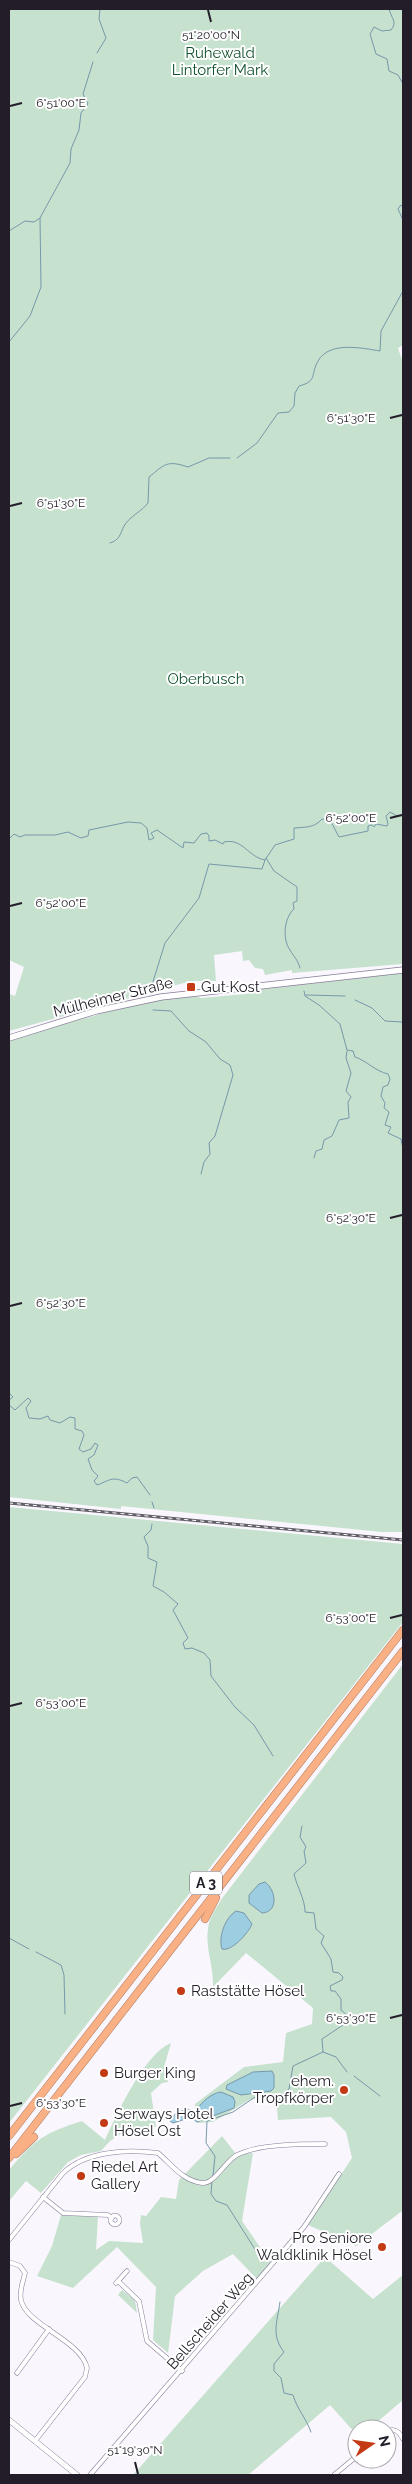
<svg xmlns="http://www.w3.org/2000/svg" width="412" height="2484" font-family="Raleway,sans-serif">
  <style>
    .green { fill: #c6e1ce }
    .water { fill: #9ccde1; stroke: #7798aa }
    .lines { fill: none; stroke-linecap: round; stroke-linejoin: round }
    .stream { stroke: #7798aa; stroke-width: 1 }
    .minor-casing { stroke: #867b97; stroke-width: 5 }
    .tertiary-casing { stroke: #867b97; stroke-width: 6 }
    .secondary-casing { stroke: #867b97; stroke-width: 7 }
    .motorway-casing { stroke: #ae7d64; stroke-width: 8 }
    .minor { stroke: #fff; stroke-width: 4 }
    .tertiary { stroke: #fff; stroke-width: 5 }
    .secondary { stroke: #fff; stroke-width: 5.5 }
    .motorway { stroke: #fab085; stroke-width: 7 }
    .rail-casing { stroke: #625e67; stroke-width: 3 }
    .rail { stroke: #fff; stroke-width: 1; stroke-dasharray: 4; stroke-linecap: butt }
    .ticks { fill: none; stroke: #221d28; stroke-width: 2 }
    .poi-dot { fill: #c33a15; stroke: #fff; stroke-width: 2 }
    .labels { text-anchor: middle; stroke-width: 4; stroke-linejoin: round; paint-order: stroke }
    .shield { fill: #fff; stroke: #646168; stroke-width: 1 }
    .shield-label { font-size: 14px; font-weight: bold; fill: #221d28 }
    .park-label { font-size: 15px; fill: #12532f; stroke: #fff }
    .poi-label { font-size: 15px; fill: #221d28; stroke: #fff; text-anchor: start }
    .street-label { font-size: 15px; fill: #221d28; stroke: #fff }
    .ticks-label { font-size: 12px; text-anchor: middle; fill: #221d28; stroke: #fff; stroke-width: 4; stroke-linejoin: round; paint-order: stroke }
  </style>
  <rect width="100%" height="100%" fill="#f9f7fd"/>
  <g class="green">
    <path d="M9,9H403V345L398,348L403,363V964L292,973V970L265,975L263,969L255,968L249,960L243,961L242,951L214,955L216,981H191L9,1031V994L15,996L24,967L9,960Z"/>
    <path d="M403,973V1532H382L121,1506V1509L9,1497V1041C40,1032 178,987 201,998L246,994L255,990Z"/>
    <path d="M9,1507L403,1544V1622L9,2123Z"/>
    <path d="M403,1664V2212L402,2211L356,2246L308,2225L352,2158L346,2132L331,2117L278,2120L276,2097L272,2096L249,2100L213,2122L197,2123L195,2104L244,2067L283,2062L286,2033L312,2024L313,2008L246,1953L213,1987C214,1967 205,1948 208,1929C209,1917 217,1907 223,1897Z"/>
    <path d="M171,2043L164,2067L168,2082L162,2083L151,2093L156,2127L130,2128L110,2141L101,2151L81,2155L68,2162L41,2193L26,2181L9,2201V2170C34,2140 44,2133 82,2121L105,2140C117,2114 144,2054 171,2043Z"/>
    <path d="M222,2136L236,2154L253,2153L242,2221L271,2263L257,2279L233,2254L203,2271L175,2296L168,2353L153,2340L156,2287L117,2247L73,2288L37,2276L52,2246L61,2215L98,2217L96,2250L109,2241L143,2243L140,2224L141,2215L146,2216L161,2197L176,2199L179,2180Z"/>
    <path d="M325,2257L373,2299L403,2275V2400L369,2429H357V2435L330,2405L248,2475H133Z"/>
    <path d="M122,2290L135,2300L137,2313L118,2295Z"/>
  </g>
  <g class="water">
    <path d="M265,1882C276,1890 279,1912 262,1913L249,1903V1895L259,1884Z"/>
    <path d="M236,1911L244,1913L252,1924C249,1932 232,1952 222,1949C218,1937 225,1918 236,1911Z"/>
    <path d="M272,2071L274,2075V2088L271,2091L241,2095L226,2089L227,2085L253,2072Z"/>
    <path d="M221,2092L233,2097L235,2102L234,2108L197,2122L193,2119C194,2108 210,2093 221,2092Z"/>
    <path d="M187,2109L191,2110L192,2117L173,2123L170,2121L176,2113Z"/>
  </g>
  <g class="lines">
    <g class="stream">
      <path d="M389,9C391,18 398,22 391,30L382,31L374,27L370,34L376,54L387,59L389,71L398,75L403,84"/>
      <path d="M97,53L106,38L99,19L100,9"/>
      <path d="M403,205L400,206L398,209L403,220"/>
      <path d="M9,231L25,221L34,222L40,218"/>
      <path d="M403,272V277"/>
      <path d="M9,342L30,316L41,287L40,218L70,163L71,149L79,130L81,113L88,104L83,94L93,62"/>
      <path d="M237,458L257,443L278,413L289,412L294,406L295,393L299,386C318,381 310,375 318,361C329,341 362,348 380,351L381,331L403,291"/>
      <path d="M110,543C120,540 120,534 124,526C129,517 142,511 148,503L149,477C165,464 167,460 188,467L209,458H230"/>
      <path d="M9,839L14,834L20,837L25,835H55L68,832L81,838L88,836L89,830L128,822L141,823L147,828L149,840L154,838L151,833L157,830L183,848L184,842L194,843L201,834L207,833L209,836V841L215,840L223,844L224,842C243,838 248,857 265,860L275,845L294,839V828C306,827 314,828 322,819L330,820L339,837L368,831V826L372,825L374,827L376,824L387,826L388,824L386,816L390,812L397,816L403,815"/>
      <path d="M266,858L274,871L297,887V901L293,903L294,909C284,918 282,939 290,950C294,957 298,960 300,968"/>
      <path d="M151,988L165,943L199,898L209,864L262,869L265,860"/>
      <path d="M304,991L305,996L319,1005L340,1024L347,1050L353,1051L355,1057C367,1061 375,1071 388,1074L390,1079L388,1085L383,1087L381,1096L385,1103L384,1108L389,1112L385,1125L391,1127L388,1133L401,1139L403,1149"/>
      <path d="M306,995L345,996"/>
      <path d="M355,1000L372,1008L385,1021L403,1022"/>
      <path d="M153,1010L171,1011L189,1031L206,1042L220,1059L230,1065L233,1075L215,1136L209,1143L210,1154L204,1162L201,1174"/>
      <path d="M314,1158L316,1151L322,1149L324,1140L332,1136L339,1120L349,1118L348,1102L351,1097L346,1091L351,1073L346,1058L347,1051"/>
      <path d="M9,1393L13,1397L9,1400"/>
      <path d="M9,1405L15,1410L28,1398L31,1401L26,1408L29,1418L40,1419L48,1416L50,1420L60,1423L70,1417L75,1418V1429L82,1431L84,1435L79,1449L83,1452L91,1449L95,1443L98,1445L94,1455L88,1459L92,1470L98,1476L94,1481L97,1485C109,1481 112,1475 127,1483L132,1478L137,1477L150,1495"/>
      <path d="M152,1502L154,1508"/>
      <path d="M152,1524L151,1530L144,1537L148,1546V1558L157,1562L153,1586L164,1592L178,1604L173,1610L188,1638L183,1643L185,1649L192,1648L204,1653L210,1660L211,1676L235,1707L254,1725L273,1756"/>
      <path d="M302,1826L300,1837L306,1847L304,1851L306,1863L294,1874C297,1887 305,1899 305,1912L314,1913L316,1929L324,1936L321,1943L331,1959L333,1972L339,1973L343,1977L342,1980L330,1986L331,1991H335L341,1999V2010L347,2015L343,2025L322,2039L323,2052L336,2057L347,2072"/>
      <path d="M9,1938L29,1949"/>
      <path d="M36,1952L61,1965L64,1975L65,2014"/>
      <path d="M354,2076L380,2096"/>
      <path d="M403,2128V2129"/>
      <path d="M213,2176L215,2156L206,2143L207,2121L233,2112L255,2097L283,2094L289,2089L293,2066L323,2052"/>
      <path d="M212,2180L211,2194L216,2201L227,2205L263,2262"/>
      <path d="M280,2302C277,2323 271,2335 284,2352L274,2364V2371L281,2378L284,2393L293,2395C297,2409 306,2418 311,2432"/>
    </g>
    <defs>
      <g id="minor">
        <path d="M43,2197L63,2213L108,2215L112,2218"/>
        <circle cx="115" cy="2220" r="4.5"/>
        <path d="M9,2240L63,2173C86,2151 127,2149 158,2153C171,2164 183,2181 202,2183C215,2184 225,2161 237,2155C258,2144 301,2144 325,2144"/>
        <path d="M9,2262L20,2266L25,2273C23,2282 19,2291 21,2300C26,2325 81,2340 87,2368L85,2377L35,2441"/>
        <path d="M118,2281L127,2271"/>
        <path d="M116,2283L118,2281L139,2301L147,2341L182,2371"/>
        <path d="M17,2373L49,2329"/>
        <path d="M387,2431C396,2428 399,2432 403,2439"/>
        <path d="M90,2475L304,2227L339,2174"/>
        <path d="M334,2475L357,2456"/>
      </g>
      <path id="tertiary" d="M9,2420L77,2475"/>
      <path id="secondary" d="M9,1038L96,1011L161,997L403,970"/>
      <g id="motorway">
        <path d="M205,1919L216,1898"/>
        <path d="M9,2136L403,1630"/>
        <path d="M16,2154L34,2137"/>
        <path d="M9,2158L403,1651"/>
      </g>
    </defs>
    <use href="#minor" class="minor-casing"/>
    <use href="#tertiary" class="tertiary-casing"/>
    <use href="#secondary" class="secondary-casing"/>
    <use href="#motorway" class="motorway-casing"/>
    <use href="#minor" class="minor"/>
    <use href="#tertiary" class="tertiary"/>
    <use href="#secondary" class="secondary"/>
    <use href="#motorway" class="motorway"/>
    <defs>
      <path id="rail" d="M9,1503L403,1540"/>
    </defs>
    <use href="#rail" class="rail-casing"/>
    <use href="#rail" class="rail"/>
  </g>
  <path class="ticks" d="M208,10L211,22M10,106L22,103M390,418L402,415M10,506L22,503M390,818L402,815M10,906L22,903M390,1218L402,1215M10,1306L22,1303M390,1618L402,1615M10,1706L22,1703M390,2018L402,2015M10,2106L22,2103M135,2462L138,2474"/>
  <g class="poi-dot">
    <rect x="186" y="982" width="10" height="10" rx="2.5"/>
    <circle cx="181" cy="1991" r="5"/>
    <circle cx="104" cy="2073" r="5"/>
    <circle cx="344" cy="2090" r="5"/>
    <circle cx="104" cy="2123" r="5"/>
    <circle cx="81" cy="2176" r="5"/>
    <circle cx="382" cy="2247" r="5"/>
  </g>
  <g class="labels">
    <rect class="shield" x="190" y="1871.5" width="32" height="23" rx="4"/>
    <g class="shield-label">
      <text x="206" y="1888">A 3</text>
    </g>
    <g class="park-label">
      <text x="220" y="58">Ruhewald<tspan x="220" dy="17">Lintorfer Mark</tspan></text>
      <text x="206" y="684">Oberbusch</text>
    </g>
    <g class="poi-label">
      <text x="201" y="992">Gut Kost</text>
      <text x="191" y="1996">Raststätte Hösel</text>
      <text x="114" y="2078">Burger King</text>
      <text x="334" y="2086" text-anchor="end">ehem.<tspan x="334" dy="17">Tropfkörper</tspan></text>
      <text x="114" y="2119">Serways Hotel<tspan x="114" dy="17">Hösel Ost</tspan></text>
      <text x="91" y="2172">Riedel Art<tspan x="91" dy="17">Gallery</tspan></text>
      <text x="372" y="2243" text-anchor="end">Pro Seniore<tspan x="372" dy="17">Waldklinik Hösel</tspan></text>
    </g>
    <g class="street-label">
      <text transform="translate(113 997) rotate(-14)" y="5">Mülheimer Straße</text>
      <text transform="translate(210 2321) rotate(-49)" y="5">Bellscheider Weg</text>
    </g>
  </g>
  <g class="ticks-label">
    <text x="211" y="39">51°20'00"N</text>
    <text x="61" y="107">6°51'00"E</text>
    <text x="351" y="422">6°51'30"E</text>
    <text x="61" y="507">6°51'30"E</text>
    <text x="351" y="822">6°52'00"E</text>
    <text x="61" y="907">6°52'00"E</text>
    <text x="351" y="1222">6°52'30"E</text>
    <text x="61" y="1307">6°52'30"E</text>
    <text x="351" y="1622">6°53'00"E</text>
    <text x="61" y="1707">6°53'00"E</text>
    <text x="351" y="2022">6°53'30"E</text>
    <text x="61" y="2107">6°53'30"E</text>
    <text x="135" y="2454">51°19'30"N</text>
  </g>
  <rect width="412" height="2484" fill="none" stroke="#221d28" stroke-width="20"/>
  <g transform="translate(372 2444) rotate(77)"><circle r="24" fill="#ffffff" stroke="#a7a5a9"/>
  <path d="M0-4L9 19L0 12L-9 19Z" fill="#c33a15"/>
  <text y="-8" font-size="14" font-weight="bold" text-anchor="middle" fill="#221d28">N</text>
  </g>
</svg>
